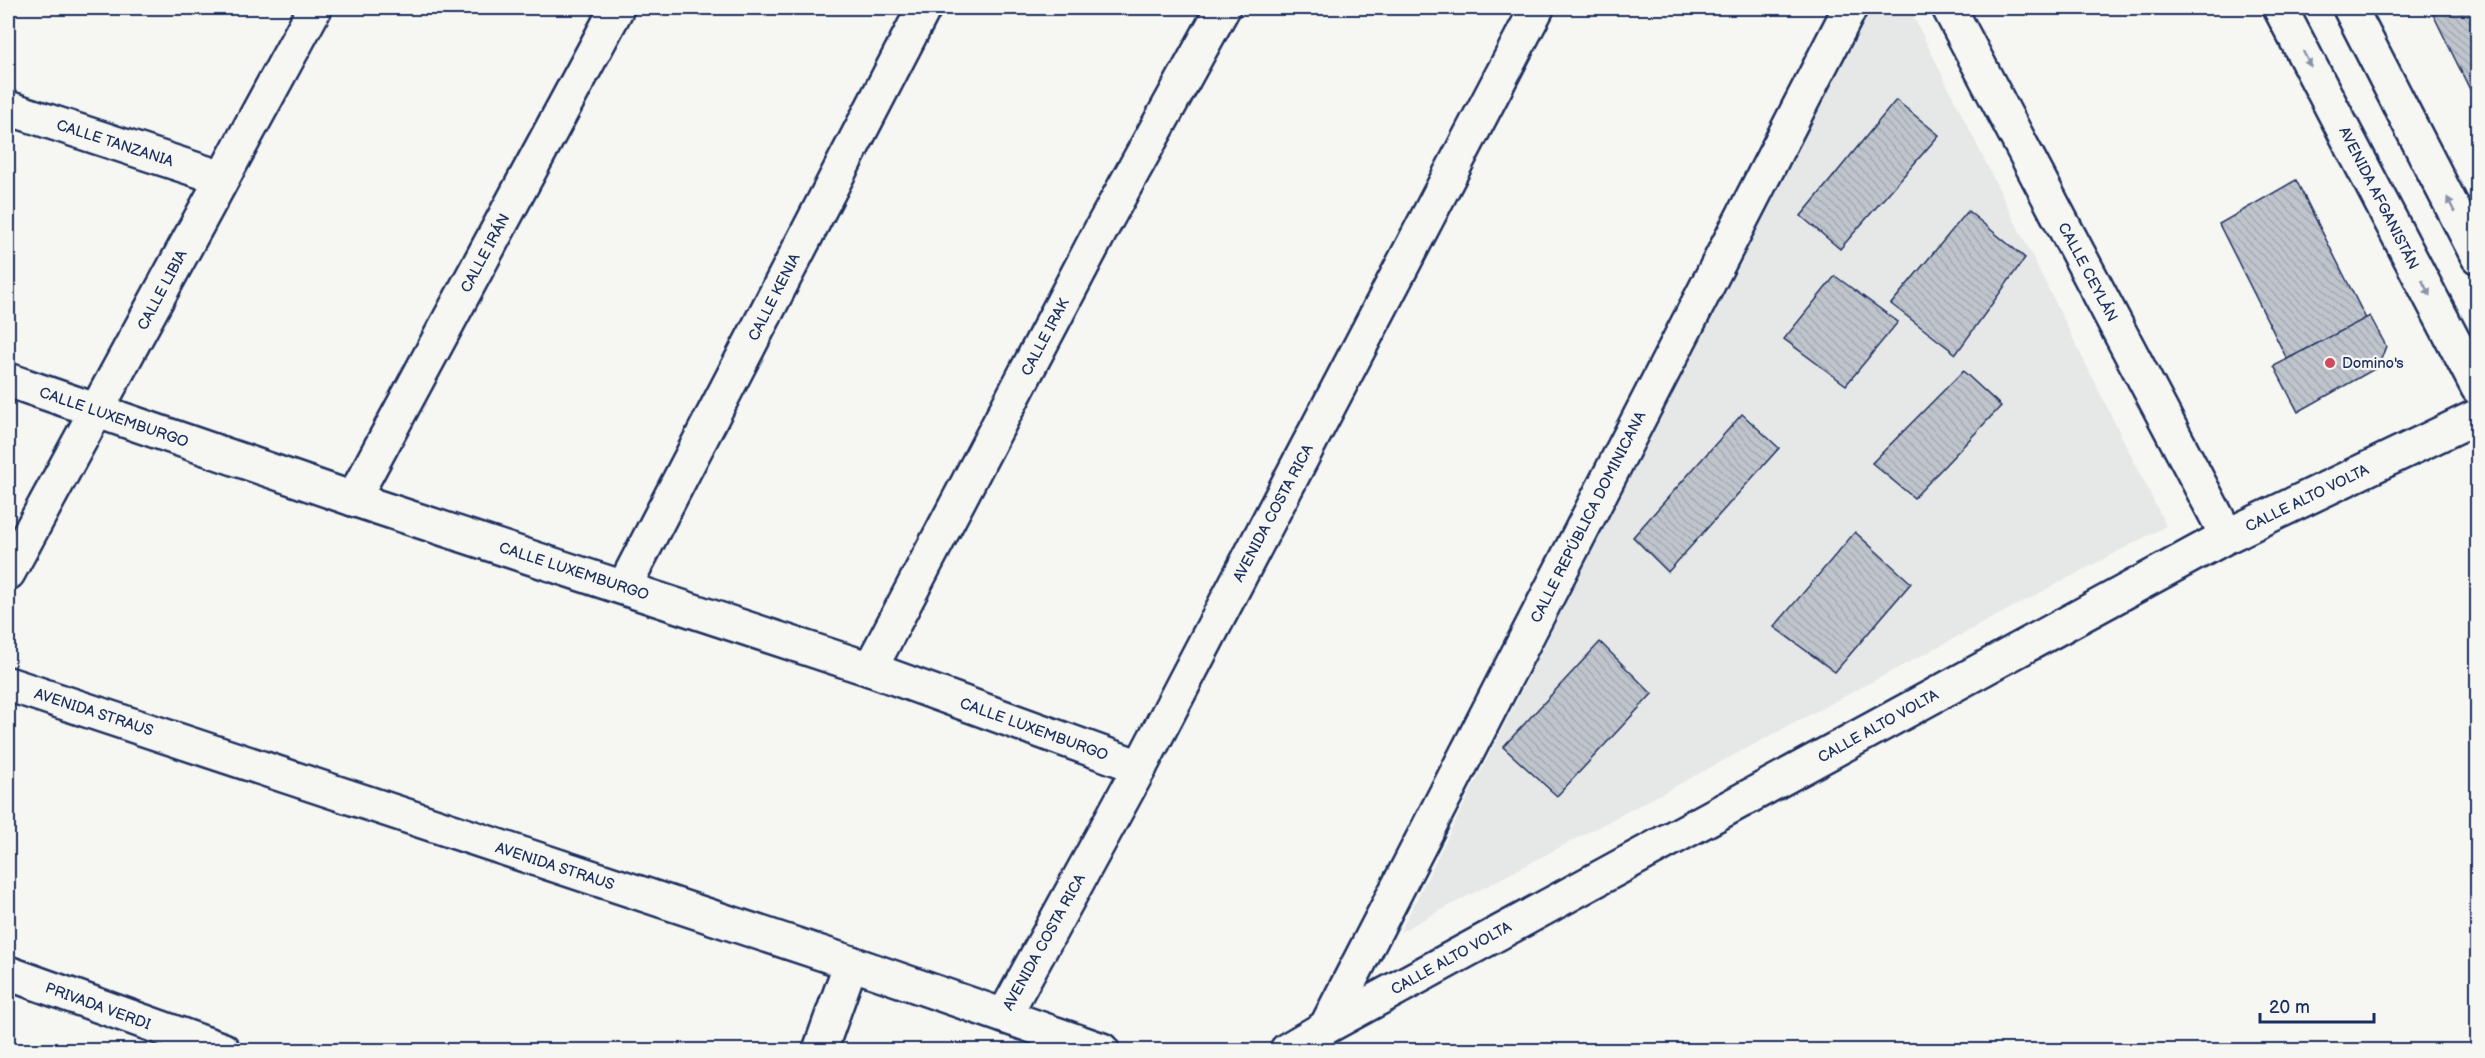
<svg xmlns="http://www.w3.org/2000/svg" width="2485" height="1058" font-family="'Balsamiq Sans',sans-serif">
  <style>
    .built { fill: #e6e7e7 }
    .building { fill: url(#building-back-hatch); stroke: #1b2f5e; stroke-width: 1.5 }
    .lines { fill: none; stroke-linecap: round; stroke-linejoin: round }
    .street-casing { stroke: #1b2f5e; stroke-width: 38 }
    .secondary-casing { stroke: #1b2f5e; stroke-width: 38 }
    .primary-casing { stroke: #1b2f5e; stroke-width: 38 }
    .street { stroke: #f6f6f2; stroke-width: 33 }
    .secondary { stroke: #f6f6f2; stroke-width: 33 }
    .primary { stroke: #f6f6f2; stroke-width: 33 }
    .oneway { fill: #8892a8 }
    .poi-dot { fill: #d1495b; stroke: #f6f6f2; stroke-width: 2 }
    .labels { text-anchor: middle; stroke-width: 4.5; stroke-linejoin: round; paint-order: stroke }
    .street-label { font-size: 15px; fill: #1b2f5e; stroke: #f6f6f2 }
    .poi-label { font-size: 15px; fill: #1b2f5e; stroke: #f6f6f2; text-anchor: start }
  </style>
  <defs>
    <pattern id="building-back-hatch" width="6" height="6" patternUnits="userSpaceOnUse" patternTransform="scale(1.5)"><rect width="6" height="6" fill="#c0c4cd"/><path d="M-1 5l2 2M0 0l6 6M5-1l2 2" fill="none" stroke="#a4a9b2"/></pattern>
  </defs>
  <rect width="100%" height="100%" fill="#f6f6f2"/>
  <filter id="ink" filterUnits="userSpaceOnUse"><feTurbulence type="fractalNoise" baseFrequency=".0167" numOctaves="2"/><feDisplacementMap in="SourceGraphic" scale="12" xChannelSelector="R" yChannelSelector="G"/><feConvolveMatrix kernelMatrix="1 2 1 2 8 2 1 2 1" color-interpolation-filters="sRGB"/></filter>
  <g filter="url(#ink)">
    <path class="built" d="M1865,8H1909L2166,526L1400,932Z"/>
    <g class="building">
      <path d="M2430,8H2478V106Z"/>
      <path d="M1896,100L1939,135L1840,249L1801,216Z"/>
      <path d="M2296,180L2366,319L2287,359L2219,224Z"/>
      <path d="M1968,211L2025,258L1956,354L1891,304Z"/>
      <path d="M1835,276L1898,322L1846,385L1784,339Z"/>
      <path d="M2370,316L2386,346L2378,367L2298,412L2274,366Z"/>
      <path d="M1963,371L2001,406L1914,498L1872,463Z"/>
      <path d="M1742,414L1779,448L1668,572L1633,537Z"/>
      <path d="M1855,532L1911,583L1835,672L1774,627Z"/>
      <path d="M1600,642L1652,694L1557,796L1503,747Z"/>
    </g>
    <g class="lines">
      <defs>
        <g id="street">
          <path d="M1949,8L2227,536"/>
          <path d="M8,108L222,178"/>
          <path d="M8,380L353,499L870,669L1140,767"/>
          <path d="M353,499L617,8"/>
          <path d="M8,573L315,8"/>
          <path d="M624,587L924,8"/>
          <path d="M870,669L1104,224L1223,8"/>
          <path d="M8,973L223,1050"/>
          <path d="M1326,1027L1850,8"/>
          <path d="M820,1050L851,963"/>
          <path d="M1287,1050L1326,1027L2227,536L2478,416"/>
        </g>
        <g id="secondary">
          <path d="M8,684L851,963L1102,1050"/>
          <path d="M1004,1016L1140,767L1537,8"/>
        </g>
        <g id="primary">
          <path d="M2280,8L2478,388"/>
          <path d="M2350,8L2478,257"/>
        </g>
      </defs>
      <use href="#street" class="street-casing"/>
      <use href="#secondary" class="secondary-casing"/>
      <use href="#primary" class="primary-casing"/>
      <use href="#street" class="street"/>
      <use href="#secondary" class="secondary"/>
      <use href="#primary" class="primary"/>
    </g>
    <defs><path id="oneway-solid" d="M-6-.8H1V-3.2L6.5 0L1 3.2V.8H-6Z" transform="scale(1.5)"/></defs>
    <g class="oneway">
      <use href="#oneway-solid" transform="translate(2307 59) rotate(63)"/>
      <use href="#oneway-solid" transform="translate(2451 205) rotate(-117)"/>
      <use href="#oneway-solid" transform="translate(2426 288) rotate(63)"/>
    </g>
  </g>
  <circle class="poi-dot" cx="2330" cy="363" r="6"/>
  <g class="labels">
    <g class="street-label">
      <text transform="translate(115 143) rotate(18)" y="5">CALLE TANZANIA</text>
      <text transform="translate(2379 198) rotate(63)" y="5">AVENIDA AFGANISTÁN</text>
      <text transform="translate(485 253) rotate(-62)" y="5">CALLE IRÁN</text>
      <text transform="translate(2088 272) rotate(62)" y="5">CALLE CEYLÁN</text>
      <text transform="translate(162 290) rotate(-62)" y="5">CALLE LIBIA</text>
      <text transform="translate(774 297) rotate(-63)" y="5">CALLE KENIA</text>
      <text transform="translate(1045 337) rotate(-62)" y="5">CALLE IRAK</text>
      <text transform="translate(114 417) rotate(19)" y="5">CALLE LUXEMBURGO</text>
      <text transform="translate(2307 498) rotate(-26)" y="5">CALLE ALTO VOLTA</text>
      <text transform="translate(1273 513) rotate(-62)" y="5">AVENIDA COSTA RICA</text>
      <text transform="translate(1588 517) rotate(-63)" y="5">CALLE REPÚBLICA DOMINICANA</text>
      <text transform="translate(574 571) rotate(18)" y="5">CALLE LUXEMBURGO</text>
      <text transform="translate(94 712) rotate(18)" y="5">AVENIDA STRAUS</text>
      <text transform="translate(1878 726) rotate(-29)" y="5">CALLE ALTO VOLTA</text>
      <text transform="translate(1034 729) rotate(20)" y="5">CALLE LUXEMBURGO</text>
      <text transform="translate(555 866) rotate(18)" y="5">AVENIDA STRAUS</text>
      <text transform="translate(1044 942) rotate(-61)" y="5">AVENIDA COSTA RICA</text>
      <text transform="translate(1451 958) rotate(-29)" y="5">CALLE ALTO VOLTA</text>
      <text transform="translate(98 1006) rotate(20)" y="5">PRIVADA VERDI</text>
    </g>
    <g class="poi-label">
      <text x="2342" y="368">Domino's</text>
    </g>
  </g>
  <rect width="2485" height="1058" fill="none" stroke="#f6f6f2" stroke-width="30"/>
  <rect x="15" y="15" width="2455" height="1028" fill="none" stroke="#1b2f5e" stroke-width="2" filter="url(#ink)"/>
  <path d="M2260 1013v9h114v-9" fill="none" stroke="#1b2f5e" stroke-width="3"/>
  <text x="2269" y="1013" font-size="18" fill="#1b2f5e" stroke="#f6f6f2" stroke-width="4.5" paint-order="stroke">20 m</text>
</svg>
